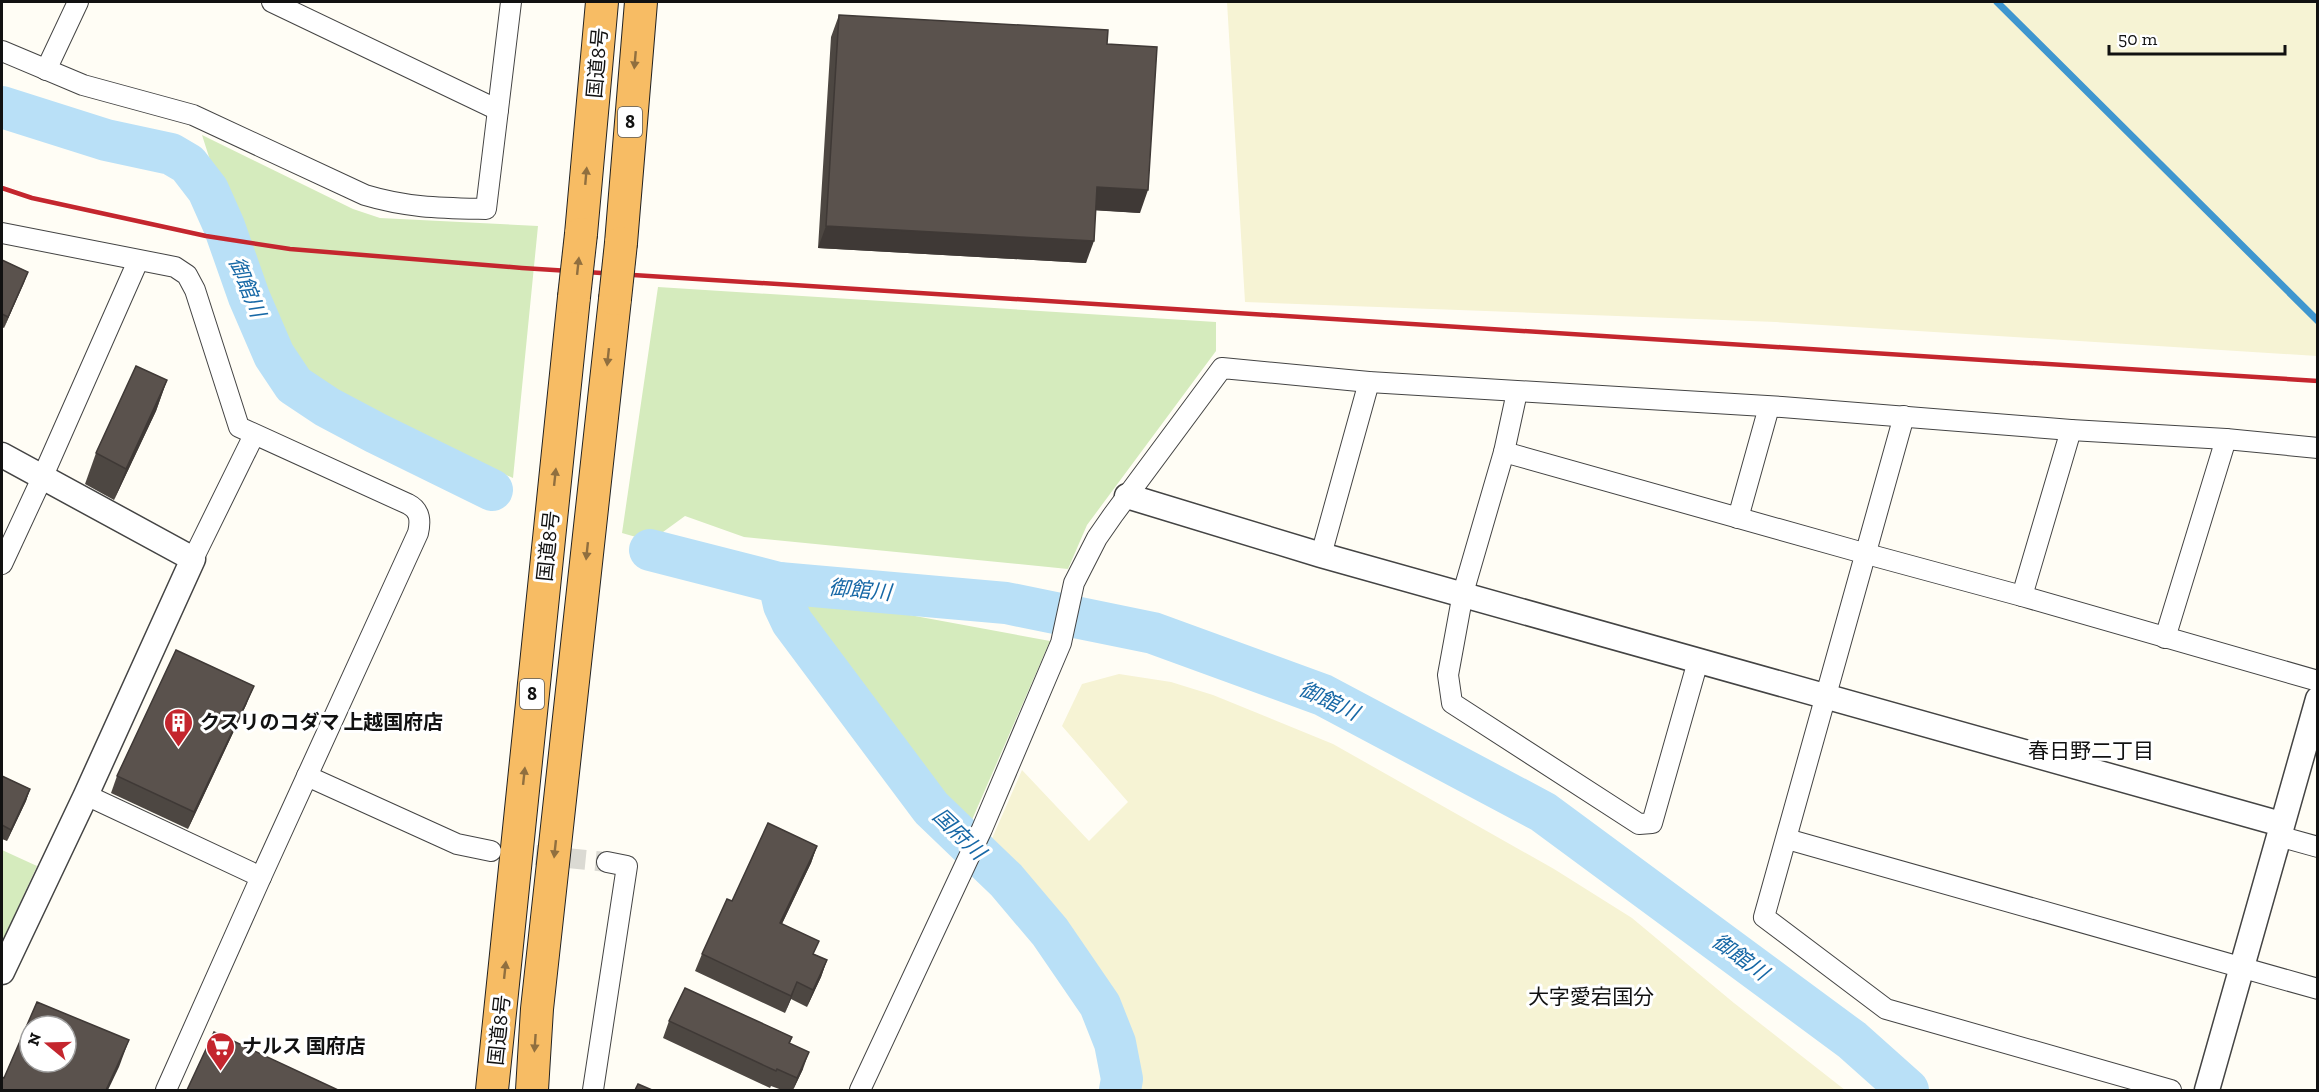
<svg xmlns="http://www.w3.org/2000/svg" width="2319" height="1092" font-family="'Zilla Slab','Noto Sans JP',serif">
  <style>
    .farmland { fill: #f6f3d4 }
    .green { fill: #d5ebbd }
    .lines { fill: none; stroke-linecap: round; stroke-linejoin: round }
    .stream { stroke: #3f96cf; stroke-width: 7 }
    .river { stroke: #b9e0f7; stroke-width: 42 }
    .minor-tunnel { stroke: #dbdad3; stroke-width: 20; stroke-dasharray: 20 10; stroke-linecap: butt }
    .minor-casing { stroke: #444; stroke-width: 22 }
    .tertiary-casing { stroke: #444; stroke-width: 27 }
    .trunk-casing { stroke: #222; stroke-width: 34 }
    .minor { stroke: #fff; stroke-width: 20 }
    .tertiary { stroke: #fff; stroke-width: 24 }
    .trunk { stroke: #f7bc64; stroke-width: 32 }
    .rail { stroke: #c4262e; stroke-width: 4.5 }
    .trunk-bridge-casing { stroke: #222; stroke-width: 34; stroke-linecap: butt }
    .trunk-bridge { stroke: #f7bc64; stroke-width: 32 }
    .wall { fill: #4d4742 }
    .shaded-wall { fill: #3f3936 }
    .building { fill: #5a524d; stroke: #3f3936; stroke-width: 1.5; fill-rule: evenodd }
    .oneway { fill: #906f3f }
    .labels { text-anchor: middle; stroke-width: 6; stroke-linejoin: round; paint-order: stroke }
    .shield { fill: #fff; stroke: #585858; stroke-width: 1.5 }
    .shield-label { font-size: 18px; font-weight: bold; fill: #111 }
    .street-label { font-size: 20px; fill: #111; stroke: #fff }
    .poi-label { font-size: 20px; font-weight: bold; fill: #111; stroke: #fff; text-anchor: start }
    .water-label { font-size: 21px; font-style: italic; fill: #1768a6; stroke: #fff }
    .neighbourhood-label { font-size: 21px; fill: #111; stroke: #fff }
  </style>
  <rect width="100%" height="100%" fill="#fffdf5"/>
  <g class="farmland">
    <path d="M1227,2H2317V356L1776,322L1245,302Z"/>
    <path d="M1119,674L1171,682L1213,695L1333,744L1554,869L1632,918L1734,1003L1845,1090H1140L1129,1078L1120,1026L1089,973L1046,913L987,850L1022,770L1089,841L1128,802L1062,726L1082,684Z"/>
  </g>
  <g class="green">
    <path d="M202,135L353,209L380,218L538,226L513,478L389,424L309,379L279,336L217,182Z"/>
    <path d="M658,287L1216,322V351L1087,525L1068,569L744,537L685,516L663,532L657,543L622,533Z"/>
    <path d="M812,597L1050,641L968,829L811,634L802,619V607Z"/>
    <path d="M2,850L37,866L2,942Z"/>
  </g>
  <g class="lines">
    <g class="stream">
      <path d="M1997,2L2318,321"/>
      <path d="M1122,1079L1130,1090"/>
    </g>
    <g class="river">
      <path d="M2,107L106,140L171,154L188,164L208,190L224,226L249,297L274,355L294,385L327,407L376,433L492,490"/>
      <path d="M650,550L779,583L1006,603L1153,633L1323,695L1543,812L1852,1040L1908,1090"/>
      <path d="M779,583L784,605L792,622L931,808L1006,880L1050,932L1100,1005L1115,1043L1122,1079L1120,1090"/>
    </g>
    <path class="minor-tunnel" d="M506,852L607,862"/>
    <defs>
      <g id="minor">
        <path d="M272,2L498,110"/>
        <path d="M2,51L83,85L193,115L365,195C408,208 442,208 486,209L511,2"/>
        <path d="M46,70L78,2"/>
        <path d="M2,233L175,267L187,275L195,290L239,427L408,504C420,510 421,520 418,533L261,877L166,1090"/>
        <path d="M1517,392L1504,452L1463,593L1448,675L1452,703L1639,824L1652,823L1698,661"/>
        <path d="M1904,416L1764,917L1886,1009L2171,1090"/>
        <path d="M1504,452L1867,554L2022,596L2318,681"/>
        <path d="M1738,518L1769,407"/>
        <path d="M1321,555L1369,382"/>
        <path d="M193,559L254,435"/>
        <path d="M2,564L42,478L138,261"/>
        <path d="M2022,596L2071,430"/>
        <path d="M2165,638L2226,439"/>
        <path d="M307,776L457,844L491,851"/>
        <path d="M86,795L261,877"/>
        <path d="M2278,836L2318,847"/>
        <path d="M1787,839L2318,989"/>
        <path d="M593,1090L627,866L607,862"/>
        <path d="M860,1090L982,829L1061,643L1074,583L1097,538L1113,515L1222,368L1369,382L1782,407L2071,430L2226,439L2318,448"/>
      </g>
      <g id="tertiary">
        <path d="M2,455L193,559L86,795L2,972"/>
        <path d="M1127,496L1321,555L2281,824"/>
        <path d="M2207,1090L2318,699"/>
      </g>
      <g id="trunk">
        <path d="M581,234L602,2"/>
        <path d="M621,243L641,2"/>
        <path d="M492,1090L574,297"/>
        <path d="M532,1090L537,1009L615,299"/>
      </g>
    </defs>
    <use href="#minor" class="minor-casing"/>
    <use href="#tertiary" class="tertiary-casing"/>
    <use href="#trunk" class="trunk-casing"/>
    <use href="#minor" class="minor"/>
    <use href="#tertiary" class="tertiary"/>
    <use href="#trunk" class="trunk"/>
    <path class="rail" d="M2,188L32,198L206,236L290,249L522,268L2318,381"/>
    <defs>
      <g id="trunk-bridge">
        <path d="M574,297L581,234"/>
        <path d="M615,299L621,243"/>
      </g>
    </defs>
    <use href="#trunk-bridge" class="trunk-bridge-casing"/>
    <use href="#trunk-bridge" class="trunk-bridge"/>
  </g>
  <g class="wall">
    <path d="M839,15L1107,44L1140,213L1096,210L1086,263L818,248L831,37Z"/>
    <path d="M2,260L28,272L4,328L2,327Z"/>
    <path d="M167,380L156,411L114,500L85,484L96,453Z"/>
    <path d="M247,703L188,829L111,793L117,776Z"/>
    <path d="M2,776L30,789L26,801L7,841L2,839Z"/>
    <path d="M817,846L811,863L782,924L814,954L827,960L821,977L807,1007L791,999L785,1013L695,971L702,954L732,901Z"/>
    <path d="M669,1021L792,1037L790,1043L803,1069L793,1090H782L771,1086L770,1088L663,1038Z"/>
  </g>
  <g class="shaded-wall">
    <path d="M1097,187L1148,190L1140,213L1089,210Z"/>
    <path d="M826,226L1094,241L1086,263L818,248Z"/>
    <path d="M28,272L24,283L4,328L8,317Z"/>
    <path d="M167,380L156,411L114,500L126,469Z"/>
    <path d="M254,686L247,703L188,829L194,812Z"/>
    <path d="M30,789L26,801L7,841L11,830Z"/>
    <path d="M817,846L811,863L774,940L780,923Z"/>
    <path d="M827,960L821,977L807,1007L813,990Z"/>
    <path d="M797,982L791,999L785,1013L791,996Z"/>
    <path d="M129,1040L119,1067L108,1090H106Z"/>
    <path d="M809,1052L803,1069L793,1090L797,1078Z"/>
  </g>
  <g class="building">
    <path d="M839,15L1108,30L1107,44L1157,47L1148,190L1097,187L1094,241L826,226Z"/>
    <path d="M2,260L28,272L8,317L2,314Z"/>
    <path d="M136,366L167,380L126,469L96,453Z"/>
    <path d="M176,650L254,686L194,812L117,776Z"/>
    <path d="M2,776L30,789L11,830L2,825Z"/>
    <path d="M768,823L817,846L780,923L819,941L813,954L827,960L813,990L797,982L791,996L702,954L727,899L732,901Z"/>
    <path d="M685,988L792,1037L789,1043L809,1052L797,1078L777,1069L776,1071L669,1021Z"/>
    <path d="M37,1002L129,1040L106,1090H2V1077L4,1078ZM30,1026H66V1062H30Z"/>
    <path d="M214,1032L338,1090H187Z"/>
    <path d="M638,1084L652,1090H635Z"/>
  </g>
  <defs><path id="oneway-solid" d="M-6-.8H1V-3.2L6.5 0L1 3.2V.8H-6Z" transform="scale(1.5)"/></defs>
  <g class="oneway">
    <use href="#oneway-solid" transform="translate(635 60) rotate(95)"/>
    <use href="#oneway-solid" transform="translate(586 176) rotate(-85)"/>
    <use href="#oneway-solid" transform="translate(578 266) rotate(-84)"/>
    <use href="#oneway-solid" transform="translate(608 357) rotate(96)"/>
    <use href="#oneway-solid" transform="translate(555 477) rotate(-84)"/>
    <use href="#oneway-solid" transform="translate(587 551) rotate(96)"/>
    <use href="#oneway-solid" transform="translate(524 776) rotate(-84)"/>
    <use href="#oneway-solid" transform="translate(555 849) rotate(96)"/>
    <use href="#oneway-solid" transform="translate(505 970) rotate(-84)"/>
    <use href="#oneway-solid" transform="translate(535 1043) rotate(94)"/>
  </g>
  <defs>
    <symbol id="building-pin" viewBox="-11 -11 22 30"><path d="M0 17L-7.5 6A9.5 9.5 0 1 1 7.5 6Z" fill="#c4262e" stroke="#fff"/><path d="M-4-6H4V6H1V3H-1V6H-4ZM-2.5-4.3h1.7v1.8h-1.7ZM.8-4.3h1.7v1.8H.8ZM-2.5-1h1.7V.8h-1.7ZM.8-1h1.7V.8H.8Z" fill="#fff"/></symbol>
    <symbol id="supermarket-pin" viewBox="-11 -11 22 30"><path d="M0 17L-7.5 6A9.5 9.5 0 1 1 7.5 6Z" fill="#c4262e" stroke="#fff"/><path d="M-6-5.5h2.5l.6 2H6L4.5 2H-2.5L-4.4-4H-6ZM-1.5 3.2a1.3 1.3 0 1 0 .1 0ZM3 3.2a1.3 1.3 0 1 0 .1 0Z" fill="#fff"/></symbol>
  </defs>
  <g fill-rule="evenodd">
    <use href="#building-pin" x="162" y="706" width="33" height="45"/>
    <use href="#supermarket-pin" x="204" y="1030" width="33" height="45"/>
  </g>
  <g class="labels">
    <g class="shield">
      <rect x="618" y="107" width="24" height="30" rx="4.5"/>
      <rect x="520" y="679" width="24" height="30" rx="4.5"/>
    </g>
    <g class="shield-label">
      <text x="630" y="128">8</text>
      <text x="532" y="700">8</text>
    </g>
    <g class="street-label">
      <text transform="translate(597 63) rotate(-85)" y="7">国道8号</text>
      <text transform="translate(548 546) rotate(-84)" y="7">国道8号</text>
      <text transform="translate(499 1030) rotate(-84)" y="7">国道8号</text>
    </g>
    <g class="poi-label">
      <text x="200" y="729">クスリのコダマ 上越国府店</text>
      <text x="242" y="1053">ナルス 国府店</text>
    </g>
    <g class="water-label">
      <text transform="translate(247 287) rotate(68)" y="7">御館川</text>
      <text transform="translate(860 590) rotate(5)" y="7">御館川</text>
      <text transform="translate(1329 701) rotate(25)" y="7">御館川</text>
      <text transform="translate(959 834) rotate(44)" y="7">国府川</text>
      <text transform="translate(1740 957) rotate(36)" y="7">御館川</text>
    </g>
    <g class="neighbourhood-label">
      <text x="2091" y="758">春日野二丁目</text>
      <text x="1591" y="1004">大字愛宕国分</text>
    </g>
  </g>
  <rect width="2319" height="1092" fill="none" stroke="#111111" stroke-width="6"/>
  <g transform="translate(48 1044) rotate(289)"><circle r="28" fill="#ffffff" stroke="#a0a0a0" stroke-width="1.5"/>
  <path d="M0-4.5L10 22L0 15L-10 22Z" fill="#c4262e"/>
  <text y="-9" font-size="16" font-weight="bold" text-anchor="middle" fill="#111111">N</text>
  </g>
  <path d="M2109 45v9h176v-9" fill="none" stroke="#111111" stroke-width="3"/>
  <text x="2118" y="45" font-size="18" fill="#111111" stroke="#ffffff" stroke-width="4.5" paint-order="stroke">50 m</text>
</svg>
